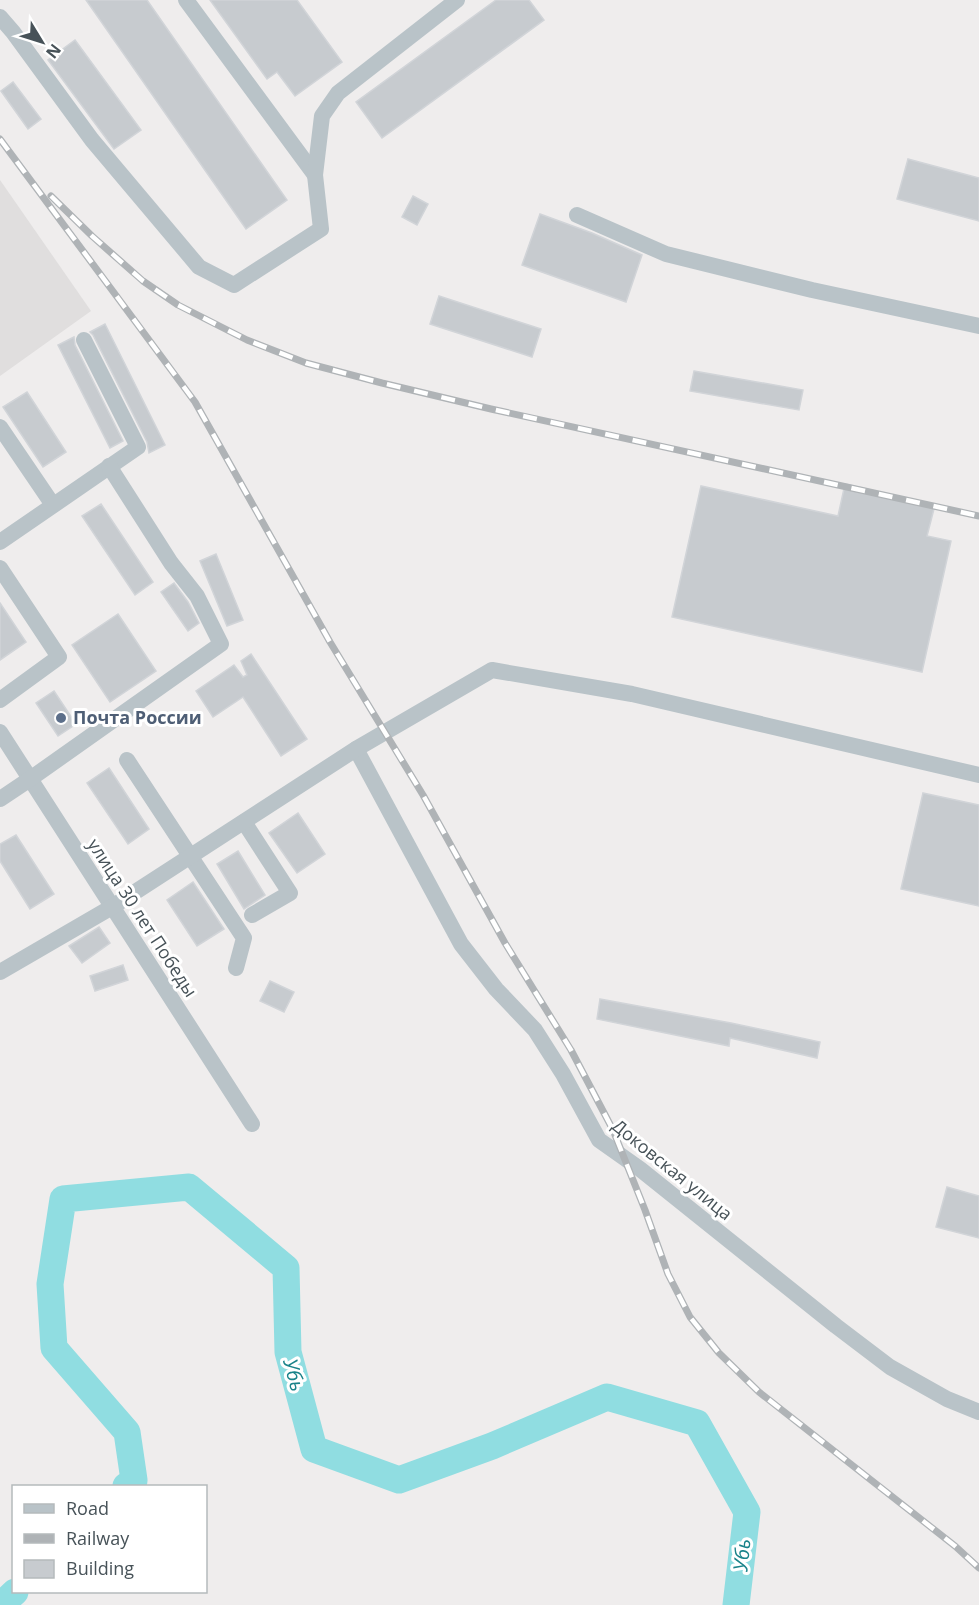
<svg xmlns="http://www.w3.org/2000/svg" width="979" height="1605" font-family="'Open Sans',sans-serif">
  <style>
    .education { fill: #e0dede }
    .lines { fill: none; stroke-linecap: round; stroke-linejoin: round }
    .river { stroke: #90dde1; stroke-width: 27 }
    .building { fill: #c7cbcf; stroke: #d1d4d8; stroke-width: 1.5 }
    .minor { stroke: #b9c3c8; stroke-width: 16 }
    .rail-casing { stroke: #afb3b6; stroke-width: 7 }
    .rail { stroke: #fff; stroke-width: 4.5; stroke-dasharray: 14; stroke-linecap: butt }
    .service-dot { fill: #5c6f8a; stroke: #fff; stroke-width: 2 }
    .labels { text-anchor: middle; stroke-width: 6; stroke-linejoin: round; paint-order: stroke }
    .service-label { font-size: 18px; font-weight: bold; fill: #4e5e75; stroke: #fff; text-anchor: start }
    .street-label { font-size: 18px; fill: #475258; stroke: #fff }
    .water-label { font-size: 20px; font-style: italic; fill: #1a838a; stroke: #fff }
  </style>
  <rect width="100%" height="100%" fill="#efeded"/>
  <path class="education" d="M0,180L91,311L0,376Z"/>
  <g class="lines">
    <g class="river">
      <path d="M126,1486L134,1480L127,1432L54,1348L50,1284L63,1199L189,1187L286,1268L288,1352L314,1449L399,1480L492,1446L607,1397L697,1423L747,1512L736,1605"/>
      <path d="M1,1605L15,1592"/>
    </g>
  </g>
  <g class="building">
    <path d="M86,0H147L287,200L246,229Z"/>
    <path d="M210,0H297L342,62L295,96L277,72L267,79Z"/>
    <path d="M496,0H529L544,20L382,138L356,102Z"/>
    <path d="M75,40L141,130L114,149L48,60Z"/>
    <path d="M13,82L41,119L28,129L1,91Z"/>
    <path d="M908,159L979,178V221L897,199Z"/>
    <path d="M413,196L428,204L417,225L402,217Z"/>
    <path d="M540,214L592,233L642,255L626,302L522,265Z"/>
    <path d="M439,296L541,329L532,357L430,324Z"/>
    <path d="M105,324L165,445L149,453L147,442L93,335L90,332Z"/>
    <path d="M74,337L75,345L123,441L110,448L58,345Z"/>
    <path d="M694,371L803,390L799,410L690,391Z"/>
    <path d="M27,392L66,452L43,467L3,407Z"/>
    <path d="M845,484L935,505L927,536L951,541L922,672L672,617L701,486L838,516Z"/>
    <path d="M101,504L153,582L135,595L82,516Z"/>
    <path d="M216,554L243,620L227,626L200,561Z"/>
    <path d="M174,583L188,602L199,623L188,631L161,592Z"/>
    <path d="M0,603L26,642L0,660Z"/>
    <path d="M118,614L156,671L110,702L72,645Z"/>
    <path d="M251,654L307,739L281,756L243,697L213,717L196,691L234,665L243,677L247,675L241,661Z"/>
    <path d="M54,691L76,724L58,736L36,703Z"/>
    <path d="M109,768L149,829L128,844L87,783Z"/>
    <path d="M923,793L979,805V906L901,889Z"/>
    <path d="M298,813L325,854L297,873L269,833Z"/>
    <path d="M16,835L54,894L30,909L0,861V844Z"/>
    <path d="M238,851L265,895L244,909L217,864Z"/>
    <path d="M193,882L224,929L197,946L167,900Z"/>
    <path d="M99,927L110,943L82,963L69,946Z"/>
    <path d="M123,965L128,980L95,991L90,976Z"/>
    <path d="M270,981L294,992L284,1012L260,1001Z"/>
    <path d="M600,999L731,1023L820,1042L817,1058L730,1038L729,1046L597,1019Z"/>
    <path d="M947,1187L979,1196V1238L936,1227Z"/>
  </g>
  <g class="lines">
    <g class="minor">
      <path d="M186,0L315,175"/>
      <path d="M0,17L13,32L92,140L199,267L234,285L321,229L315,175L322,116L338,93L457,0"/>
      <path d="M577,215L666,254L812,290L979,326"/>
      <path d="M0,427L53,505"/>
      <path d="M0,542L138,447L84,340"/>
      <path d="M0,568L59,657L0,700"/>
      <path d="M0,732L252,1124"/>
      <path d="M356,749L461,944L496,989L535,1030L563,1074L599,1140L640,1169L836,1326L890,1367L947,1399L979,1412"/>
      <path d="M127,760L244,938L236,968"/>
      <path d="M0,799L30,779L221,644L197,596L171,563L109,466"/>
      <path d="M244,822L290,893L252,915"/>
      <path d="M0,972L112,907L356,749L492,670L632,694L979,775"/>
    </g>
    <defs>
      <g id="rail">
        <path d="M0,139L195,402L330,642L423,795L505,943L571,1050L613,1130L645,1210L668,1274L690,1317L719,1353L759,1392L955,1546L979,1568"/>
        <path d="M51,196L92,236L143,281L178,305L247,340L306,363L382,383L491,409L979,516"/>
      </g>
    </defs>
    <use href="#rail" class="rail-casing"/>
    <use href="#rail" class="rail"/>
  </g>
  <circle class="service-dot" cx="61" cy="718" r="6"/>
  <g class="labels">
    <g class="service-label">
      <text x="73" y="724">Почта России</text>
    </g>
    <g class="street-label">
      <text transform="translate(142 918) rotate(57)" y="6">улица 30 лет Победы</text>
      <text transform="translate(672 1170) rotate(39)" y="6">Доковская улица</text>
    </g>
    <g class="water-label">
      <text transform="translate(294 1375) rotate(75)" y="7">Убь</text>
      <text transform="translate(742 1555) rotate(-84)" y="7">Убь</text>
    </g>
  </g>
  <rect x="12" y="1485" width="195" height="108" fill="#ffffff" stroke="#b5babc" stroke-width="1.5"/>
  <rect x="24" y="1504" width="30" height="9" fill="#b9c3c8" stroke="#b5babc" stroke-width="1.5"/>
  <text x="66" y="1515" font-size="18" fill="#475258">Road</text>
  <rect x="24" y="1534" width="30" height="9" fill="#afb3b6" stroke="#b5babc" stroke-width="1.5"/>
  <text x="66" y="1545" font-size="18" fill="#475258">Railway</text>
  <rect x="24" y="1560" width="30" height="18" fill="#c7cbcf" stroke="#b5babc" stroke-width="1.5"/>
  <text x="66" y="1575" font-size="18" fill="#475258">Building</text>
  <g transform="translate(42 42) rotate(128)" stroke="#ffffff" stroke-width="4.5" paint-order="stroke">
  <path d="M0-4.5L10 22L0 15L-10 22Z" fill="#475258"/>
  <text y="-9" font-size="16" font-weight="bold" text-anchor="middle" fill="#475258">N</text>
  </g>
</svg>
